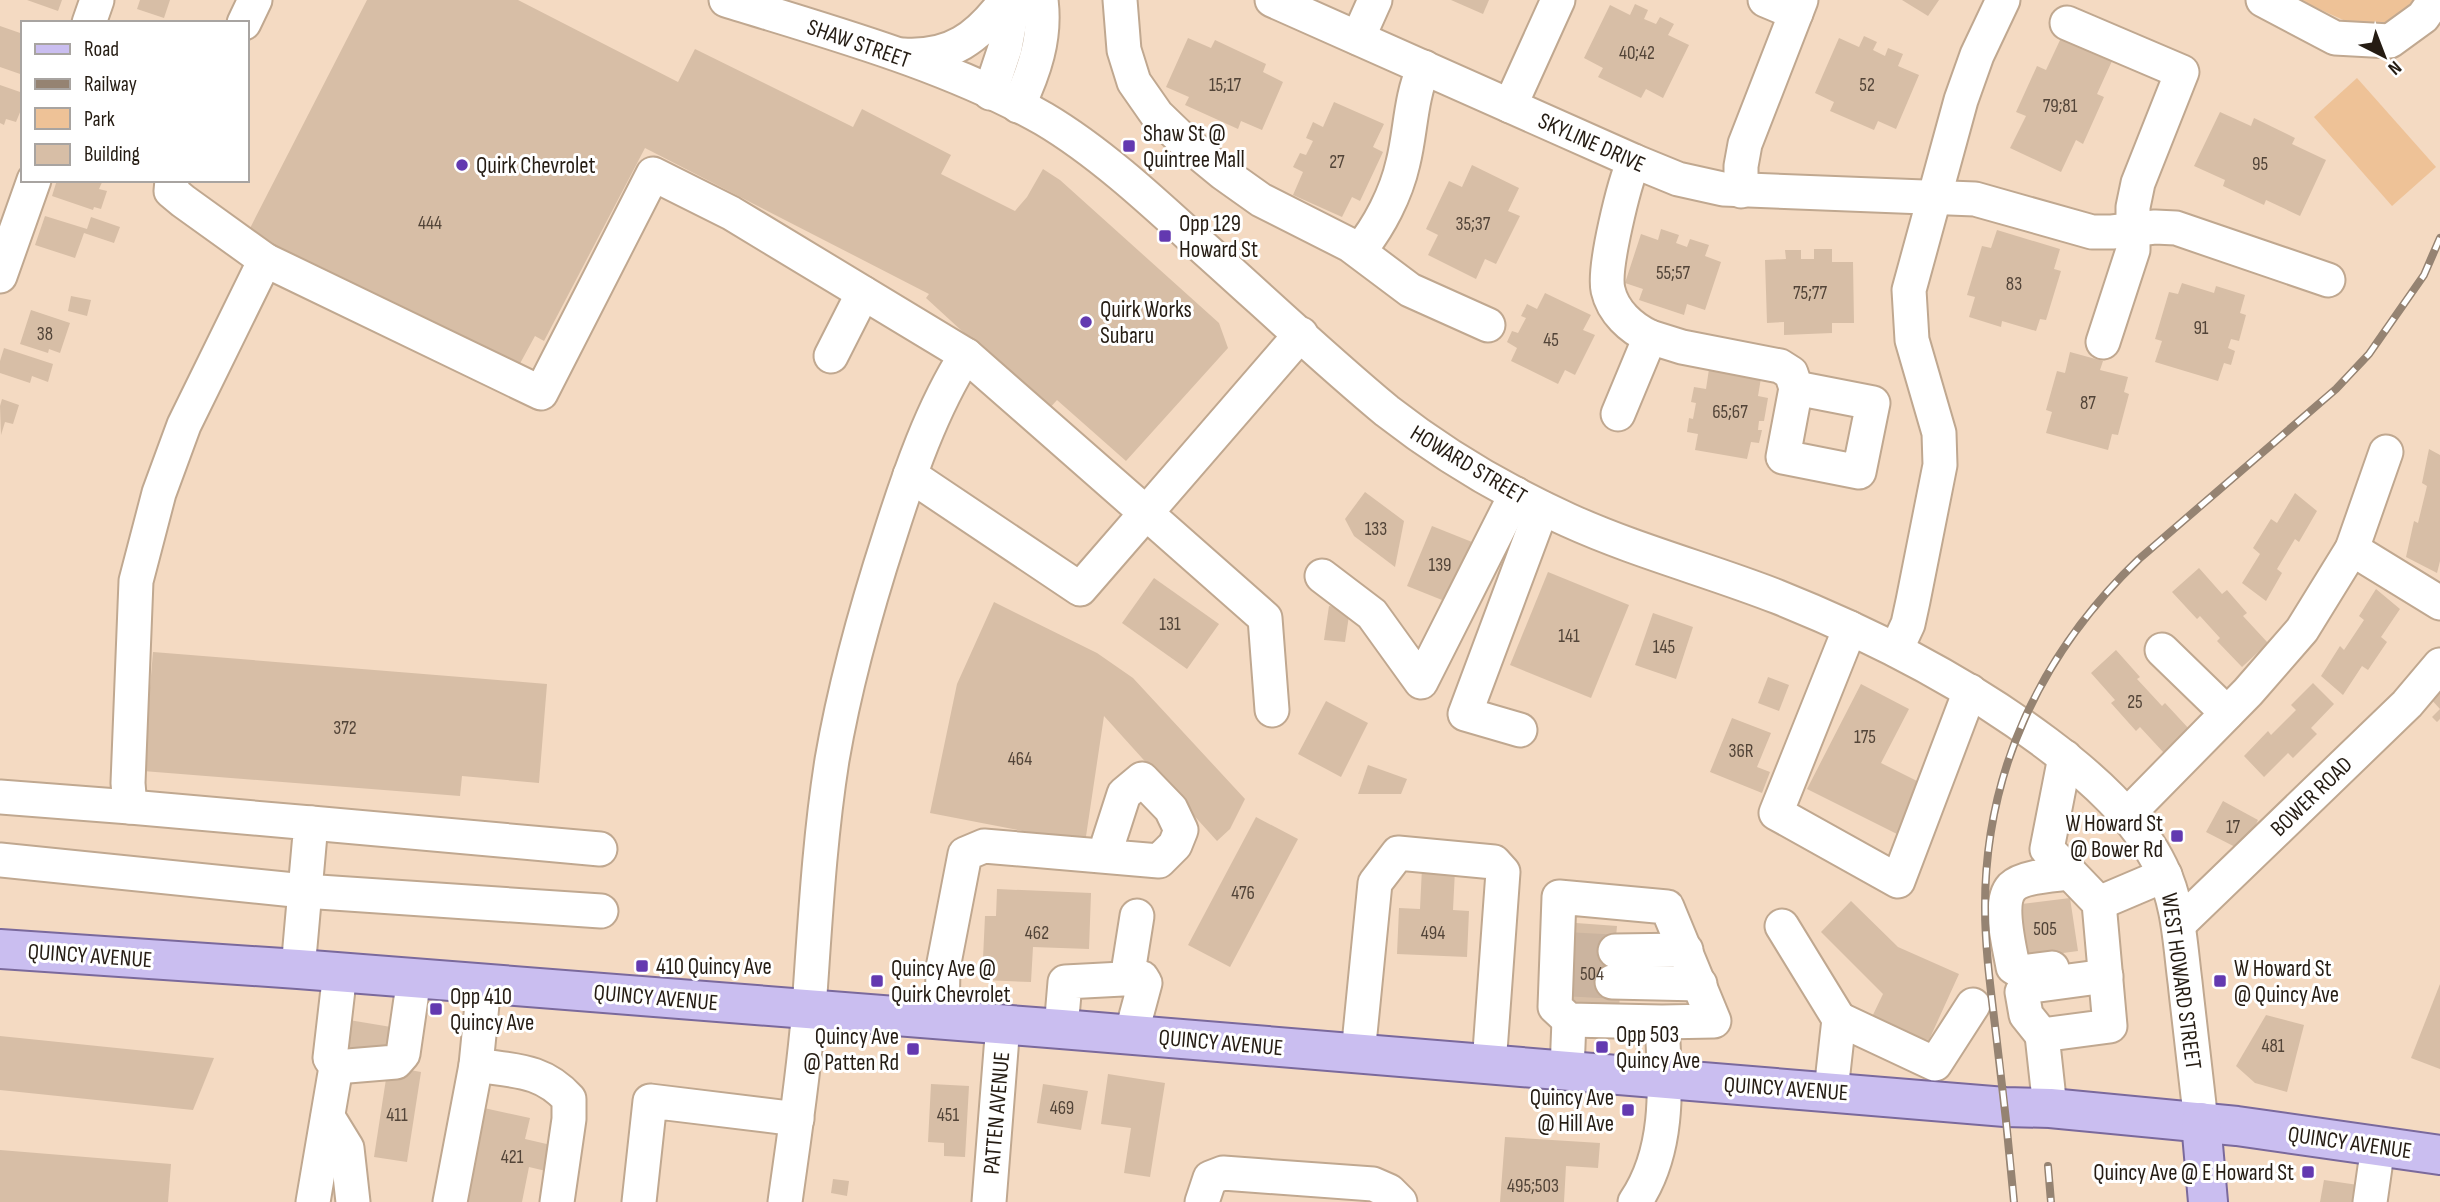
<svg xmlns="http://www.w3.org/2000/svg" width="2440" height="1202" font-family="'Sofia Sans Condensed',sans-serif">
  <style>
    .green { fill: #eec297 }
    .building { fill: #d7bea6 }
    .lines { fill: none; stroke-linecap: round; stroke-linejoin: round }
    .minor-tunnel { stroke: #cbb49f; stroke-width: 33; stroke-dasharray: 33 17; stroke-linecap: butt }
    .minor-casing { stroke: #c0a890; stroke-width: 37 }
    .major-casing { stroke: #7a699c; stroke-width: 42 }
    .minor { stroke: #fff; stroke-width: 33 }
    .major { stroke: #cabef0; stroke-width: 38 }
    .rail-casing { stroke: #958372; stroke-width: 8 }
    .rail { stroke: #fff; stroke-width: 5; stroke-dasharray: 16; stroke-linecap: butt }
    .poi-dot { fill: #6339b0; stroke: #fff; stroke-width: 2.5 }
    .labels { text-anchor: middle; stroke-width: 6; stroke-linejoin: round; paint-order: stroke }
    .number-label { font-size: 19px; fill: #524438 }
    .street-label { font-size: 23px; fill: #251c13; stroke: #fff }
    .poi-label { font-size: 23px; fill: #251c13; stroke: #fff; text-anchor: start }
  </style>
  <rect width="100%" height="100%" fill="#f4dac2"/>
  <g class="green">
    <path d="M2299,0H2428L2404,22L2361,28Z"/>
    <path d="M2357,78L2436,167L2392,206L2314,117Z"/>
  </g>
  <g class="building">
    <path d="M27,0H62L58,11Z"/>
    <path d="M140,0H170L164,18L137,9Z"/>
    <path d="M367,0H518L678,82L695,49L853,127L862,109L951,155L941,174L1015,211L1027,197L1043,169L1060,180L1219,323L1228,348L1126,461L1057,400L1048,410L926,298L929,294L645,148L544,341L535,336L517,369L247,234Z"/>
    <path d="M1451,0H1489L1483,14Z"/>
    <path d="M1902,0H1939L1928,16Z"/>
    <path d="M1635,4L1648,10L1644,19L1656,24L1660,17L1674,24L1668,35L1689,45L1663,98L1646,89L1641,98L1598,77L1603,68L1584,58L1610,5L1630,15Z"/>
    <path d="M0,26L23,34V75L0,67Z"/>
    <path d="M1864,36L1877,42L1873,50L1885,56L1888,48L1903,54L1898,66L1919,75L1896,129L1878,121L1874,130L1830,111L1834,102L1815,93L1839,38L1859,47Z"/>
    <path d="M1188,38L1211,48L1215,40L1266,64L1263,72L1283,82L1262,130L1241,121L1238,129L1185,105L1189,97L1166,87Z"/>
    <path d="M2061,38L2112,61L2097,94L2104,97L2083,144L2076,140L2061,172L2010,148L2026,116L2016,112L2037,66L2046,70Z"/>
    <path d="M0,85L23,93V105L16,122L6,119L4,125L0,123Z"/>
    <path d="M1334,102L1384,124L1373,147L1383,152L1360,201L1352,197L1342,217L1293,195L1303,172L1293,167L1300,153L1306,155L1313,141L1306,138L1313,122L1323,127Z"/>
    <path d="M2220,112L2251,126L2254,118L2295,138L2292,144L2326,160L2300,216L2266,200L2264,205L2223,186L2225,180L2194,166Z"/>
    <path d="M1472,165L1519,188L1508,211L1520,216L1496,264L1485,259L1476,279L1428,255L1438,235L1426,229L1449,181L1462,187Z"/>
    <path d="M57,180H103L99,189L107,191L101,209L94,207L93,210L52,196Z"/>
    <path d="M45,216L87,229L91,217L120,227L114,243L84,233L75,258L35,245Z"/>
    <path d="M1661,229L1679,235L1676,243L1687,247L1690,239L1709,245L1705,256L1721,262L1705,310L1687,304L1684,315L1639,300L1643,289L1625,283L1641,234L1658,240Z"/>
    <path d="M1997,230L2060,249L2054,269L2061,271L2046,320L2040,319L2036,331L2002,321L2001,327L1969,317L1975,297L1967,295L1982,246L1991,248Z"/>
    <path d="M1814,249H1832V262H1853L1854,323H1832V333L1784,335V322L1767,323L1765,260L1786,259L1785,250H1801V259H1814Z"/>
    <path d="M2182,283L2214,293L2216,286L2245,295L2240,313L2246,315L2239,341L2231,339L2228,348L2235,351L2231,365L2224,363L2218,381L2155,362L2162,341L2155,339L2169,292L2178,294Z"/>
    <path d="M1545,293L1591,315L1583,330L1595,335L1575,375L1565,370L1558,384L1511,361L1517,348L1507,342L1512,331L1518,333L1526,318L1521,316L1527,304L1537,309Z"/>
    <path d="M71,296L91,300L87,316L68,311Z"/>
    <path d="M31,310L70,323L60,353L49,349L48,353L20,344Z"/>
    <path d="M4,348L53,364L48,382L32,376L30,383L0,373V361Z"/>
    <path d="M2070,352L2103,361L2100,370L2128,377L2124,392L2129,394L2118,435L2112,434L2108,450L2046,433L2052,412L2046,410L2057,371L2065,373Z"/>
    <path d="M1709,369L1761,378L1758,396L1768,398L1764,421H1759L1758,430H1762L1759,443L1751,442L1747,459L1695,450L1698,434L1687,432L1689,418L1693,419L1696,403L1691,402L1694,387L1706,389Z"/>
    <path d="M2,399L19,405L13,424L5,422L1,435L0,406Z"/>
    <path d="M2429,449L2440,455V561L2437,573L2406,557L2414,521L2418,523L2427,486L2422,483Z"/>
    <path d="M1365,492L1404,521L1395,567L1354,536L1345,519Z"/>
    <path d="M2295,493L2317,511L2299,542L2295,539L2277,569L2282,573L2266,601L2242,583L2260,554L2253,548L2271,519L2277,523Z"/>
    <path d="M1432,526L1472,542L1447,602L1407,586Z"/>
    <path d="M2199,568L2222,594L2227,590L2247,613L2243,616L2268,643L2242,667L2217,641L2220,638L2200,616L2197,619L2172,592Z"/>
    <path d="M1548,572L1629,605L1591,698L1510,665Z"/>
    <path d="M1154,578L1219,624L1187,669L1122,623Z"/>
    <path d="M2376,589L2400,609L2381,637L2387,642L2368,670L2362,666L2343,695L2321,676L2340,646L2344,650L2364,620L2359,616Z"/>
    <path d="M994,602L1097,653L1133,678L1245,799L1230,829L1217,841L1104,716L1085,843L930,813L957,684Z"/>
    <path d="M1329,606L1350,609L1345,642L1324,640Z"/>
    <path d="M1653,613L1693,627L1676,679L1635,665Z"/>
    <path d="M2116,650L2140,677L2137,679L2162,706L2165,703L2190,730L2164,753L2140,727L2136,731L2111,703L2115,700L2091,673Z"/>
    <path d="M153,652L547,684L539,783L462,776L460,796L143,771Z"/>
    <path d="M1768,677L1789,685L1779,711L1758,703Z"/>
    <path d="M2313,683L2334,704L2311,728L2317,734L2293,758L2288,753L2264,777L2244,756L2268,731L2271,735L2296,710L2291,705Z"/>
    <path d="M1861,684L1909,709L1881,763L1923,784L1897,834L1807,789Z"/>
    <path d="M2440,684V719L2437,722L2432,717L2440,709L2428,696Z"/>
    <path d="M1326,701L1368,723L1341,777L1298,754Z"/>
    <path d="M1732,718L1771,733L1757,767L1770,772L1762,793L1710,772Z"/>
    <path d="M1368,765L1407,779L1401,794H1358Z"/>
    <path d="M2223,801L2258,820L2243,851L2206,832Z"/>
    <path d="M1256,817L1298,839L1230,967L1188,945Z"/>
    <path d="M1422,868L1455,870L1453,910L1469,911L1467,957L1397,954L1399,908L1420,909Z"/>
    <path d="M997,889L1091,893L1089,949L1033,947L1031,982L982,980L985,916H996Z"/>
    <path d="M2070,898L2078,951L2063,953L2066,975L2021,959L2013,905Z"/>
    <path d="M1851,901L1898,947L1959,974L1929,1040L1909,1038L1871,1019L1883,994L1821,932Z"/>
    <path d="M1576,923L1617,926L1611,993H1620L1619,1010L1569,1006Z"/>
    <path d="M2440,984V1069L2411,1058Z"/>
    <path d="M2266,1015L2304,1025L2287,1092L2255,1083L2236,1066Z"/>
    <path d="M349,1020L391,1027L387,1057L344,1050Z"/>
    <path d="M0,1036L214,1058L193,1110L0,1090Z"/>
    <path d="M388,1066L421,1072L407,1162L374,1157Z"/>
    <path d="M1108,1074L1165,1083L1150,1177L1124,1173L1131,1128L1101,1124Z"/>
    <path d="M931,1084L969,1086L965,1157L944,1156V1143L928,1142Z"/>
    <path d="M1043,1084L1088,1091L1081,1130L1037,1123Z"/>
    <path d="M484,1108L530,1118L525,1139L551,1145L546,1171L529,1167L522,1202H465Z"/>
    <path d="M1505,1137L1600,1143L1598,1168L1566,1166L1564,1202H1500Z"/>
    <path d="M0,1150L171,1164L168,1202H0Z"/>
    <path d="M833,1179L849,1181L847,1196L831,1193Z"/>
    <path d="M2324,1180L2358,1185L2355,1202H2320Z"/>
  </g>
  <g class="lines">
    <g class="minor-tunnel">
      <path d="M1574,949L1615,951"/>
      <path d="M1572,980L1612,982"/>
    </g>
    <defs>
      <g id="minor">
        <path d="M726,0C832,33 947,64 1044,119C1098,151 1150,199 1197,242C1260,298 1322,357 1387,411C1442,454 1504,491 1568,520C1636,551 1709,570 1778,597C1873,635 1965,682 2046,743C2090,776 2137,817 2161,867C2179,903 2180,944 2185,982C2190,1029 2196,1076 2201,1122"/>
        <path d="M1120,0L1124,50L1134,82L1157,115L1184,141L1223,173L1261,200L1350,245L1410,290L1488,325"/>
        <path d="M1272,0L1634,161L1678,179L1723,189L1975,199L2092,232H2112L2155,227L2176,228L2328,280"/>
        <path d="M1765,0L1796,13"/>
        <path d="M2263,0L2335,38L2390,41L2423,17L2435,0"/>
        <path d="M89,23L97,0"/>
        <path d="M244,23L255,0"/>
        <path d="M2067,23L2182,72L2138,183L2133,207V250L2103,342"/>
        <path d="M1358,38L1375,0"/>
        <path d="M903,55C951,58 978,38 1006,0"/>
        <path d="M990,93L1005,48L1014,0"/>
        <path d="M1018,106C1034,72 1046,38 1041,0"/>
        <path d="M1510,106L1558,0"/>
        <path d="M1634,161C1624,183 1603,268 1608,290C1613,312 1631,328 1650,337"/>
        <path d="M172,180L171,191L183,201L265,260"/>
        <path d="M1741,191V166L1745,144L1801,0"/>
        <path d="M1359,251C1379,227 1396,194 1403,163C1411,131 1410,99 1424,67"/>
        <path d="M0,276L34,180"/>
        <path d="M831,356L863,293"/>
        <path d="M1796,388L1873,403L1859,472L1783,457Z"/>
        <path d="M1618,414L1650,337L1682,347L1780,366L1791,373L1796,388"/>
        <path d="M910,475L1080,589L1146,513L1265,618L1272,710"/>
        <path d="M2352,549L2440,603"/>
        <path d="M1322,576L1372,614L1421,682L1516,494"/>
        <path d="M1850,628L1776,813L1898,881L1970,691"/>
        <path d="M1896,650L1908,624L1913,601L1940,465L1939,433L1912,340L1909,290L1961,100L1977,55L2003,0"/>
        <path d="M2162,650L2227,713"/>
        <path d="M1520,730L1465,714L1542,508"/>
        <path d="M0,797L130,807L128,783L136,581L159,493L184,425L265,260L541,393L653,174L731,213L966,355"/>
        <path d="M130,807L311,823L298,969"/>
        <path d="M2126,816L2248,692L2302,630L2352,549L2386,452"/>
        <path d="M311,823L600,849"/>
        <path d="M0,860L304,891L601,911"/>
        <path d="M2099,903L2165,875"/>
        <path d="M2179,924L2407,704L2440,665"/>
        <path d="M1782,926L1839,1019L1831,1091"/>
        <path d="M1615,951L1686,950"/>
        <path d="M2052,968L2021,972L2013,967C2010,948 1997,903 2012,887C2023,876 2055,875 2070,873"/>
        <path d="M1127,979L1137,916"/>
        <path d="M1612,982L1700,984"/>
        <path d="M1839,1019L1935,1064L1973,1005"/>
        <path d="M942,1020L943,968L965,854L984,846L1159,861L1175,845L1181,830L1171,809L1142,779L1124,794L1104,856"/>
        <path d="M1061,1029L1065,982L1142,978L1145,983L1131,1035"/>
        <path d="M2042,1035L2026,1015L2022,992L2032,986L2106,976"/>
        <path d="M1358,1054L1375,883L1398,853L1494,862L1503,872L1489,1065"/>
        <path d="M476,1065C514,1071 542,1069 569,1099V1119L557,1202"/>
        <path d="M336,1067L396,1062L403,1054L414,978"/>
        <path d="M1567,1071L1569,1020"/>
        <path d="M2050,1108L2042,1035L2110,1026L2099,903L2047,849L2065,757"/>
        <path d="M328,1117L347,1148L353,1202"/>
        <path d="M313,1202L336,1067L330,1058L340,972"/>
        <path d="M450,1202L476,1065L484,984"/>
        <path d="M639,1202L650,1101L797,1119"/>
        <path d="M785,1202C794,1137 804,1073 809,1008C815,925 819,842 832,760C845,684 866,609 890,535C909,475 932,408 966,355L1146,513L1301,334"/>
        <path d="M989,1202L1003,1024"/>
        <path d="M1202,1202L1210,1178L1223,1173L1373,1184L1389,1191L1400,1202"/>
        <path d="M1635,1202C1671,1149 1665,1083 1662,1022L1714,1021L1667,907L1559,897L1555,1007L1569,1020L1662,1022"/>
        <path d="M2370,1202L2378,1146"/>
      </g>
      <g id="major">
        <path d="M0,949L298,969L1061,1029L2005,1107L2050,1108L2237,1126L2440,1155"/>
        <path d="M2201,1122L2208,1202"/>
      </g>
    </defs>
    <use href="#minor" class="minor-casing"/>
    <use href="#major" class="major-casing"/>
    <use href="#minor" class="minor"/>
    <use href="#major" class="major"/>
    <defs>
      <g id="rail">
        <path d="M2048,1166L2051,1202"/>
        <path d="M2014,1202C2009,1146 2003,1090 1996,1034C1991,992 1985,949 1985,907C1985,771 2041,653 2139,559L2336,389L2369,354L2424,275L2440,238"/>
      </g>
    </defs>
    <use href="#rail" class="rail-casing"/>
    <use href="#rail" class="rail"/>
  </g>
  <g class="poi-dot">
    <rect x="1122" y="139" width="14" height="14" rx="3.5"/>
    <circle cx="462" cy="165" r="7"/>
    <rect x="1158" y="229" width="14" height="14" rx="3.5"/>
    <circle cx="1086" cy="322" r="7"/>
    <rect x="2170" y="829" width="14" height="14" rx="3.5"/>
    <rect x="635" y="959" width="14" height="14" rx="3.5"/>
    <rect x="870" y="974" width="14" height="14" rx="3.5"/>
    <rect x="2213" y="974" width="14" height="14" rx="3.5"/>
    <rect x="429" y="1002" width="14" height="14" rx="3.5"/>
    <rect x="1595" y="1040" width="14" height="14" rx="3.5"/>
    <rect x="906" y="1042" width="14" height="14" rx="3.5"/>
    <rect x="1621" y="1103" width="14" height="14" rx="3.5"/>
    <rect x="2301" y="1165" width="14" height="14" rx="3.5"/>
  </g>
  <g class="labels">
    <g class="number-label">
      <text x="1637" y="59">40;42</text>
      <text x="1225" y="91">15;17</text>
      <text x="1867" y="91">52</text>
      <text x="2060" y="112">79;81</text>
      <text x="1337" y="168">27</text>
      <text x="2260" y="170">95</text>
      <text x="430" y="229">444</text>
      <text x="1473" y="230">35;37</text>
      <text x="1673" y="279">55;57</text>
      <text x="2014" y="290">83</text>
      <text x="1810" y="299">75;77</text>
      <text x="2201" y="334">91</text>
      <text x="45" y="340">38</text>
      <text x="1551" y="346">45</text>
      <text x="2088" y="409">87</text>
      <text x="1730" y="418">65;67</text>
      <text x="1376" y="535">133</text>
      <text x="1440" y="571">139</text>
      <text x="1170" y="630">131</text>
      <text x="1569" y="642">141</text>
      <text x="1664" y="653">145</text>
      <text x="2135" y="708">25</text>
      <text x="345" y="734">372</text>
      <text x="1865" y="743">175</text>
      <text x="1741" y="757">36R</text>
      <text x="1020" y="765">464</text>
      <text x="2233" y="833">17</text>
      <text x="1243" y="899">476</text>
      <text x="2045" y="935">505</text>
      <text x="1037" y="939">462</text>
      <text x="1433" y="939">494</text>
      <text x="1592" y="980">504</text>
      <text x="2273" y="1052">481</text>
      <text x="1062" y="1114">469</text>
      <text x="397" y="1121">411</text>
      <text x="948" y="1121">451</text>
      <text x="512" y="1163">421</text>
      <text x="1533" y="1192">495;503</text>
    </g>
    <g class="street-label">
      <text transform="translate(859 43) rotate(19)" y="8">SHAW STREET</text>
      <text transform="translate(1592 142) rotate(24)" y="8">SKYLINE DRIVE</text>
      <text transform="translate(1469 464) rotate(31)" y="8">HOWARD STREET</text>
      <text transform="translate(2311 796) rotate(-44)" y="8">BOWER ROAD</text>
      <text transform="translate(90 955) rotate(4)" y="8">QUINCY AVENUE</text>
      <text transform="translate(2182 981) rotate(82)" y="8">WEST HOWARD STREET</text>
      <text transform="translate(656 997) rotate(5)" y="8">QUINCY AVENUE</text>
      <text transform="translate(1221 1042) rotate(5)" y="8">QUINCY AVENUE</text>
      <text transform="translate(1786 1088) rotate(4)" y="8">QUINCY AVENUE</text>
      <text transform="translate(996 1113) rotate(-85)" y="8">PATTEN AVENUE</text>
      <text transform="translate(2350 1142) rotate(8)" y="8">QUINCY AVENUE</text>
    </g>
    <g class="poi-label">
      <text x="1143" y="141">Shaw St @<tspan x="1143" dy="26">Quintree Mall</tspan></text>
      <text x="476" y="173">Quirk Chevrolet</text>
      <text x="1179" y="231">Opp 129<tspan x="1179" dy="26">Howard St</tspan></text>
      <text x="1100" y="317">Quirk Works<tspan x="1100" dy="26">Subaru</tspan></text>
      <text x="2163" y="831" text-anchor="end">W Howard St<tspan x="2163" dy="26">@ Bower Rd</tspan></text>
      <text x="656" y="974">410 Quincy Ave</text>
      <text x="891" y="976">Quincy Ave @<tspan x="891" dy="26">Quirk Chevrolet</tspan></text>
      <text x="2234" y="976">W Howard St<tspan x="2234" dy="26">@ Quincy Ave</tspan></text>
      <text x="450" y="1004">Opp 410<tspan x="450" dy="26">Quincy Ave</tspan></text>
      <text x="1616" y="1042">Opp 503<tspan x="1616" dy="26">Quincy Ave</tspan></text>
      <text x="899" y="1044" text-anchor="end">Quincy Ave<tspan x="899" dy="26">@ Patten Rd</tspan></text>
      <text x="1614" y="1105" text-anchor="end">Quincy Ave<tspan x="1614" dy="26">@ Hill Ave</tspan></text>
      <text x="2294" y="1180" text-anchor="end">Quincy Ave @ E Howard St</text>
    </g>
  </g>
  <rect x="21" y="21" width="228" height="161" fill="#ffffff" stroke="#a8a4a1" stroke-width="2"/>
  <rect x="35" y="44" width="35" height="10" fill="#cabef0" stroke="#a8a4a1" stroke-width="2"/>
  <text x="84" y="56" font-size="21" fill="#251c13">Road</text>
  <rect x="35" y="79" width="35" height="10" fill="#958372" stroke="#a8a4a1" stroke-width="2"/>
  <text x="84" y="91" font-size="21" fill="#251c13">Railway</text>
  <rect x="35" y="108" width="35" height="21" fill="#eec297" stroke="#a8a4a1" stroke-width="2"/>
  <text x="84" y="126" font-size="21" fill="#251c13">Park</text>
  <rect x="35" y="144" width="35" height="21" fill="#d7bea6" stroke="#a8a4a1" stroke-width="2"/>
  <text x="84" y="161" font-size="21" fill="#251c13">Building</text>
  <g transform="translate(2384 56) rotate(138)" stroke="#ffffff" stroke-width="5" paint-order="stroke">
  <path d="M0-5L12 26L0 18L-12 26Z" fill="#251c13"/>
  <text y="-10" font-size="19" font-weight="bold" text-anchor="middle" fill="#251c13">N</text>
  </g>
</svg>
